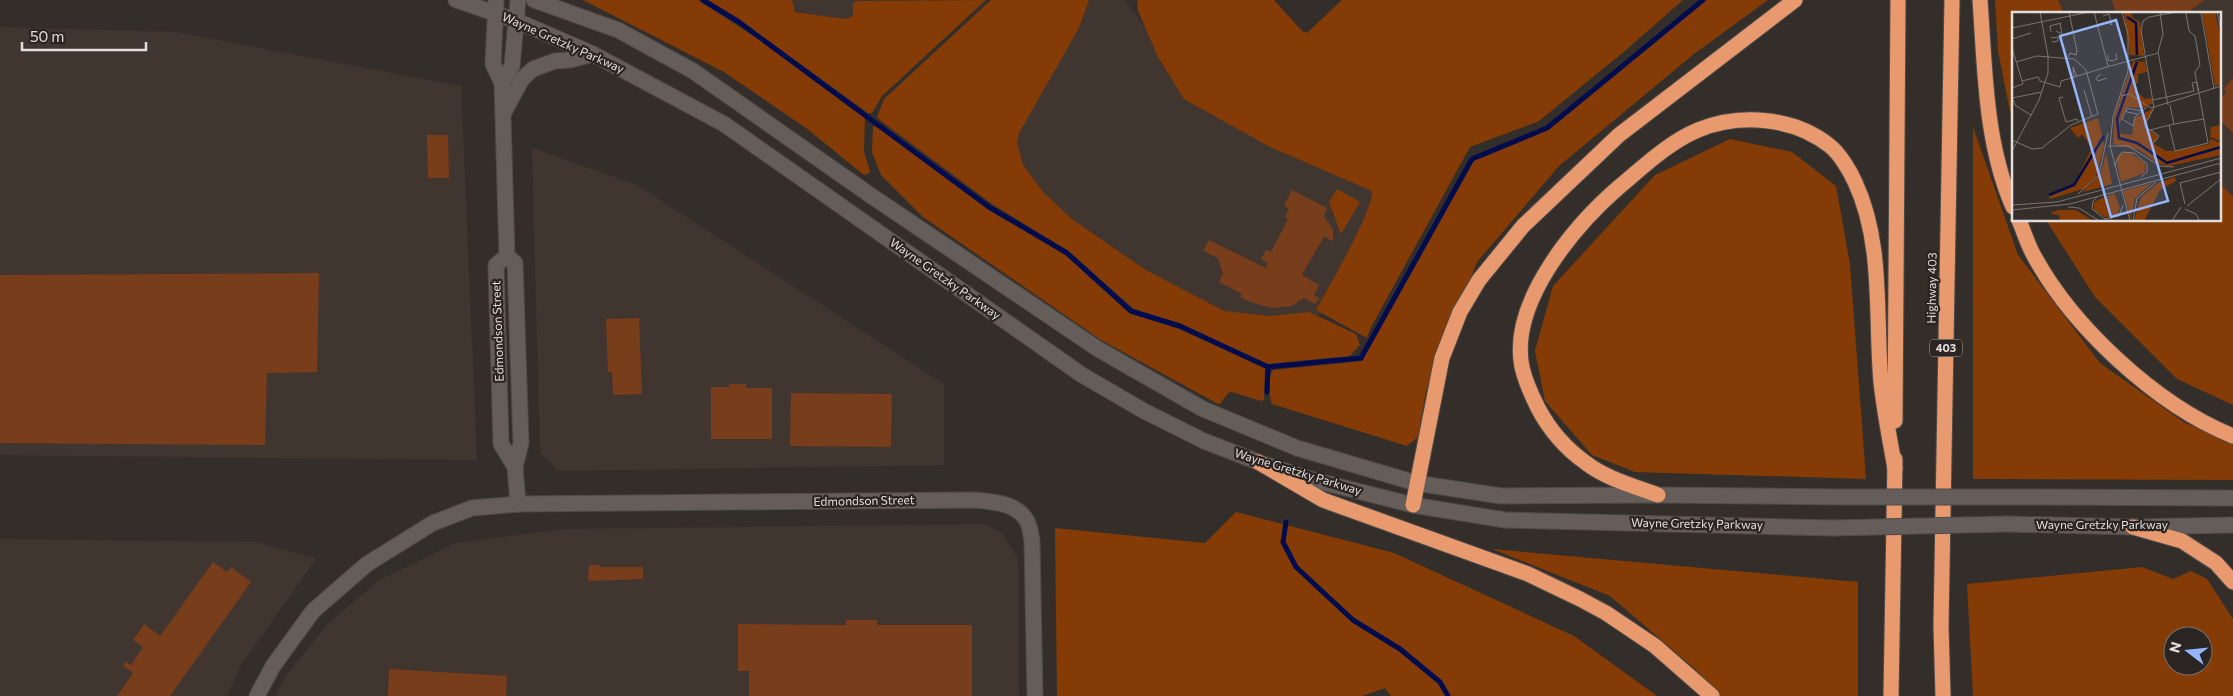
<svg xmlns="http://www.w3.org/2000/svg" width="2233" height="696" font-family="Commissioner,sans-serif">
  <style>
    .built { fill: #41352f }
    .green { fill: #843b05; fill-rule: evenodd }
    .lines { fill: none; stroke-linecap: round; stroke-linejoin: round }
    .stream { stroke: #010c4e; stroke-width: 5 }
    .building { fill: #783d1a }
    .secondary-casing { stroke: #4f4b48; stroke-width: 17 }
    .highway-casing { stroke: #4f4b48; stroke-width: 17 }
    .secondary { stroke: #645d5a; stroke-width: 15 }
    .highway { stroke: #e8996e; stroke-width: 15 }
    .secondary-bridge-casing { stroke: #4f4b48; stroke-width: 17; stroke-linecap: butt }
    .secondary-bridge { stroke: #645d5a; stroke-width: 15 }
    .labels { text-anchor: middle; stroke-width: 4.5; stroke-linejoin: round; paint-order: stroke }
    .shield { fill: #2a2522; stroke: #aba6a4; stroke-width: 1 }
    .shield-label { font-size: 11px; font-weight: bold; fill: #e2dedc }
    .street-label { font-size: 12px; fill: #e2dedc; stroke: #2a2522 }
    .inset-river { fill: none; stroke: #010c4e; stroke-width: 2.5 }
    .inset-road { fill: none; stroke: #7a7472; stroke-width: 1 }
    .view { fill: #95b6fd; fill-opacity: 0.15; stroke: #95b6fd; stroke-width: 2.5 }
    .inset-edge { fill: none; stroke: #e2dedc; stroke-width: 2.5 }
  </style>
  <rect width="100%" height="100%" fill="#342e2b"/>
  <g class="built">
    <path d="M783,0H931L891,33L795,10Z"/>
    <path d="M1078,0H1125L1192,93L1387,193L1300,350L1186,298L995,176Z"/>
    <path d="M2058,0H2233V196L2219,183V14H2064Z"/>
    <path d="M0,27L175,32L461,86L477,460L0,455Z"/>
    <path d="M532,148L637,185L944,384V465L558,471L540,453Z"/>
    <path d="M984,524L1002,533L1018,559L1019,696H275L286,676L326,626L378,581L455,543L565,529Z"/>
    <path d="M0,539L257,542L316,559L241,665L227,696H0Z"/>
  </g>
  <g class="green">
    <path d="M583,0H698L787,58L865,116L864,152L870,171L868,174L864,175L806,128L724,72Z"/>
    <path d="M707,0H792L795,12L845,19L853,16V3L858,1L986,0L882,96L872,113H868L770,42Z"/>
    <path d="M991,0H1089L1079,28L1019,133L1017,143L1023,165L1044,193L1072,219L1144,269L1224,311L1270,316L1309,312L1356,334L1360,345L1350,356L1268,364L1182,325L1134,309L1068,251L992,204L881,121L877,117L884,99Z"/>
    <path d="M1137,0H1274L1302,31L1307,33L1342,0H1683L1626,50L1539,121L1470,147L1370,329L1367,338L1316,310C1328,288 1374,210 1372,191L1270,147L1184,99L1158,57L1138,11Z"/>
    <path d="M1705,0H1768L1694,54L1559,166L1477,262L1426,391L1418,437L1407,446L1272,404C1269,395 1267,378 1273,370L1362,361L1473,161L1547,130Z"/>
    <path d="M1995,0H2058L2064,14H2013V127L1998,51Z"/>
    <path d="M876,126L989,210L1063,253L1129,313L1179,329L1265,368L1264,400L1261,401L1232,392L1228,393L1220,404H1218L1101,340L923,217L881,175L872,152L873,127Z"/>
    <path d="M1973,127L2018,255L2100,363L2185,423L2233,442V480L1973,479Z"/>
    <path d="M1730,139L1792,152L1836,186L1850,264L1866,479L1635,472L1592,455L1545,401L1535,351L1553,286L1655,175Z"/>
    <path d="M2219,183L2233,196V405L2177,379L2095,297L2046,220H2219Z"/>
    <path d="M1337,189L1360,202L1341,234L1329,202Z"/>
    <path d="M1236,512L1394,553L1574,636L1657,696H1391L1385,688L1362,696H1057L1055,528L1205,543Z"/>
    <path d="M1492,549L1858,582V696H1721L1694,668L1610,596Z"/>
    <path d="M2142,567L2173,579L2191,571L2207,579L2233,619V696H1973L1967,584ZM2173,636H2203V666H2173Z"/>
  </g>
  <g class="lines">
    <g class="stream">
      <path d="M703,0L739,22L989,207L1067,253L1131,311L1180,326L1268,367L1361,358L1472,159L1547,128L1703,0"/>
      <path d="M1267,392L1268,367"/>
      <path d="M1286,522L1283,542L1296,567L1353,620L1400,649L1440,682L1448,696"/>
    </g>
  </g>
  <g class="building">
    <path d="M2112,0H2205L2185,14H2116Z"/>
    <path d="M2233,78V133L2219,119V100L2226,93L2223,89Z"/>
    <path d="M427,135H448L449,178H428Z"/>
    <path d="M1292,190L1327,208L1324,216L1333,230V241L1324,237L1302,275L1319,285L1314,295L1319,298L1315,304L1304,298L1292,306L1272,308L1250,302L1240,297L1242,294L1219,282L1223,274L1218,258L1203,251L1209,240L1266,268L1268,263L1261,259L1266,250L1271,252L1288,219L1285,217L1289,209L1284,206Z"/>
    <path d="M319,273L317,372L267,373L265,445L0,443V275Z"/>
    <path d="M639,318L642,394L613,395L612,372H608L606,319Z"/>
    <path d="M729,384H746V388H772V439H711V387H729Z"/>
    <path d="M791,393L892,394L891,447L790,446Z"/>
    <path d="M213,562L227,572L231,567L251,582L170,696H117L133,673L123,666L126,662L131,665L143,647L133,640L144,624L160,636Z"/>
    <path d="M589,565H600V567H643V579L589,581L588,578Z"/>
    <path d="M846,620H877V625H972V696H749V671H738V624L846,625Z"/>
    <path d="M389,669L507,676L506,696H388Z"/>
  </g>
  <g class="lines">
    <defs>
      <g id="secondary">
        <path d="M456,0L517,21L593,54L724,124L1082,375L1144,411L1204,441L1258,462L1310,479L1413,505L1505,520L1833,528"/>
        <path d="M496,0L493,64L502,83L507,256L515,263L521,443L515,467L518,504"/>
        <path d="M534,0L618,30L693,71L873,197L1098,349L1203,409L1297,448L1416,483L1501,496L1658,495L1842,497"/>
        <path d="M502,83L512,66L518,0"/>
        <path d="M503,114L522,79L533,69L555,61L570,60L593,54"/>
        <path d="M507,256L496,265L501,444L515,467"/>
        <path d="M2015,497L2233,498"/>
        <path d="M2007,524L2133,527L2233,525"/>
        <path d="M257,696L273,666L313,611L367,564L433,523L472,508L518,504L976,500C994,502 1017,503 1027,521C1030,526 1031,535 1032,541L1035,696"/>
      </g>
      <g id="highway">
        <path d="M1980,0C1985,69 1985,143 2013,207"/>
        <path d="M2019,220C2023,230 2027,242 2032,252C2070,325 2156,405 2233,436"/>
        <path d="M1895,421L1898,0"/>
        <path d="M1258,462L1323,500L1528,574L1580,599L1606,613L1655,646L1712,696"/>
        <path d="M1658,495C1634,486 1607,479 1586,463C1565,448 1550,431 1538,408C1532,396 1525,381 1522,367C1509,303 1574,226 1619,187C1643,167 1669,142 1698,130C1740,113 1794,117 1830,146C1840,154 1850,171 1855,182C1884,244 1875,316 1881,382C1884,411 1890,440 1895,469"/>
        <path d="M1413,505L1442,358L1460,312L1479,280L1523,226L1619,135L1795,0"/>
        <path d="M2133,527L2182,541L2216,563L2233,582"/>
        <path d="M1891,696L1895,459"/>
        <path d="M1943,696L1941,626L1952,0"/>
      </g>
    </defs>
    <use href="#secondary" class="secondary-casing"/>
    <use href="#highway" class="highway-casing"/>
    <use href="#secondary" class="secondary"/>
    <use href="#highway" class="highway"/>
    <defs>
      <g id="secondary-bridge">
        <path d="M1842,497H2015"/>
        <path d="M1833,528L2007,524"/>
      </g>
    </defs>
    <use href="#secondary-bridge" class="secondary-bridge-casing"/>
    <use href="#secondary-bridge" class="secondary-bridge"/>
  </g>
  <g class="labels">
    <rect class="shield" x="1930" y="339.5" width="32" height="17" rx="4"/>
    <g class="shield-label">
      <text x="1946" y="352">403</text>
    </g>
    <g class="street-label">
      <text transform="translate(563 43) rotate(24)" y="4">Wayne Gretzky Parkway</text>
      <text transform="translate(945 279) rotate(35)" y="4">Wayne Gretzky Parkway</text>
      <text transform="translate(1932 288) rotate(-89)" y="4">Highway 403</text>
      <text transform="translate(498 331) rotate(-92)" y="4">Edmondson Street</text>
      <text transform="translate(1298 472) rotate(17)" y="4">Wayne Gretzky Parkway</text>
      <text transform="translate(864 501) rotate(-1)" y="4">Edmondson Street</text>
      <text transform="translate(1697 524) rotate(1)" y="4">Wayne Gretzky Parkway</text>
      <text x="2102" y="529">Wayne Gretzky Parkway</text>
    </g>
  </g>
  <g transform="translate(2012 12)">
    <rect width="209" height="209" fill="#342e2b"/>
    <path d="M112,0H119L120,5L128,10L132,44L118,43ZM190,0H203L209,26V72L203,74ZM121,49L133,50L135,60L126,62V71L122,72V77L133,87L140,86L141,91L132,96L114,95L107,114L109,122L120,123L123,106L142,96L132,114L146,124L142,132L154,139H164L197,132L198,127L209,131V143L157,154L147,152L127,138L101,132L102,105ZM86,106L92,134L84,165L74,176L38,187L37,184L62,172L80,136L70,122L66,126L58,116ZM209,113V129L198,125L199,115ZM117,140L133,151V157L132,161L109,170L104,147L107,142ZM94,141L100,172L71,180L89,161ZM163,165L164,169L148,178L132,209H122L129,185L146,171ZM140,171L123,186L119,208L111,179ZM102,181L108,195L105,204L93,205L82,198V190ZM45,198H64L81,209H48L47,203L38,202Z" fill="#843b05"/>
    <path class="inset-river" d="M115,5L124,11L125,43M125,50L105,107L107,126L125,131L155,151L209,135M37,183L62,173L92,124"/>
    <path class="inset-road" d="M82,0L96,54M110,0L116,23V59L101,105L98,134L118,209M148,0L151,22L146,40L156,93M189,0L202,77M205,0L209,19M174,1L177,19L183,24L188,53L183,60L186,79M91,4L97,2L100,13L94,10M0,16L77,0M44,19L50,22L48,12M39,20L38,14L49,11M39,26L46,25V29L40,30M0,27L19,21M0,36L11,72L0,76M96,43V48L100,49L105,47L104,41M56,45L58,41L64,43L65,39L57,0M95,55L146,41M89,62L84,66L86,69L95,66M62,66L61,55L65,65M10,69L26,65L28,69L48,75L49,69L95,55M72,78L80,105M109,84L117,82L139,96L209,74M51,85L47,86L54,110L65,107L66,109M0,86L30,80M0,86L4,94L19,103M141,88L182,79L180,71L185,70M158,93L162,112L192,107M114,98L110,107L121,114L123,105L135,95M126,102L115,100L114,96L130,99M162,112L138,118L132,114L142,96L129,18L131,9L137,5L165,0M157,113L163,139L196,131L185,70M139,118L147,124L142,131M0,128L20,137L30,136L59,113L86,102L74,58L62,47L25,44L4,50M96,134H116L148,154L162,155M0,139L27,88L36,61V44L28,0M102,154L110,140L122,141L135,152V160L129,165M66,182L87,163L96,121M85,185L81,189L80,197L93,207L107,204L111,193M173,192L168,171L209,160M0,193L45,190L209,146M175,194L209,167M56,195L67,196L86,208M173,197L184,202L187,208M0,198L58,192L209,151M121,209L125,186L144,170M160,209L169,195"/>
    <path class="view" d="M104,8L156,189L99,205L48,24Z"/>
    <rect width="209" height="209" class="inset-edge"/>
  </g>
  <g transform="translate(2188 651) rotate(286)"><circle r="24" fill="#2a2522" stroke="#746f6c"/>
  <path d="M0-4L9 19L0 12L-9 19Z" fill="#95b6fd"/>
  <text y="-8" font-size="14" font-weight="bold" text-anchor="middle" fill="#e2dedc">N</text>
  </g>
  <path d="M22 42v8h124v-8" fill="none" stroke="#e2dedc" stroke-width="2.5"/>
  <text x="30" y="42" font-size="15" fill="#e2dedc" stroke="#2a2522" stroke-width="4" paint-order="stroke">50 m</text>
</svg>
